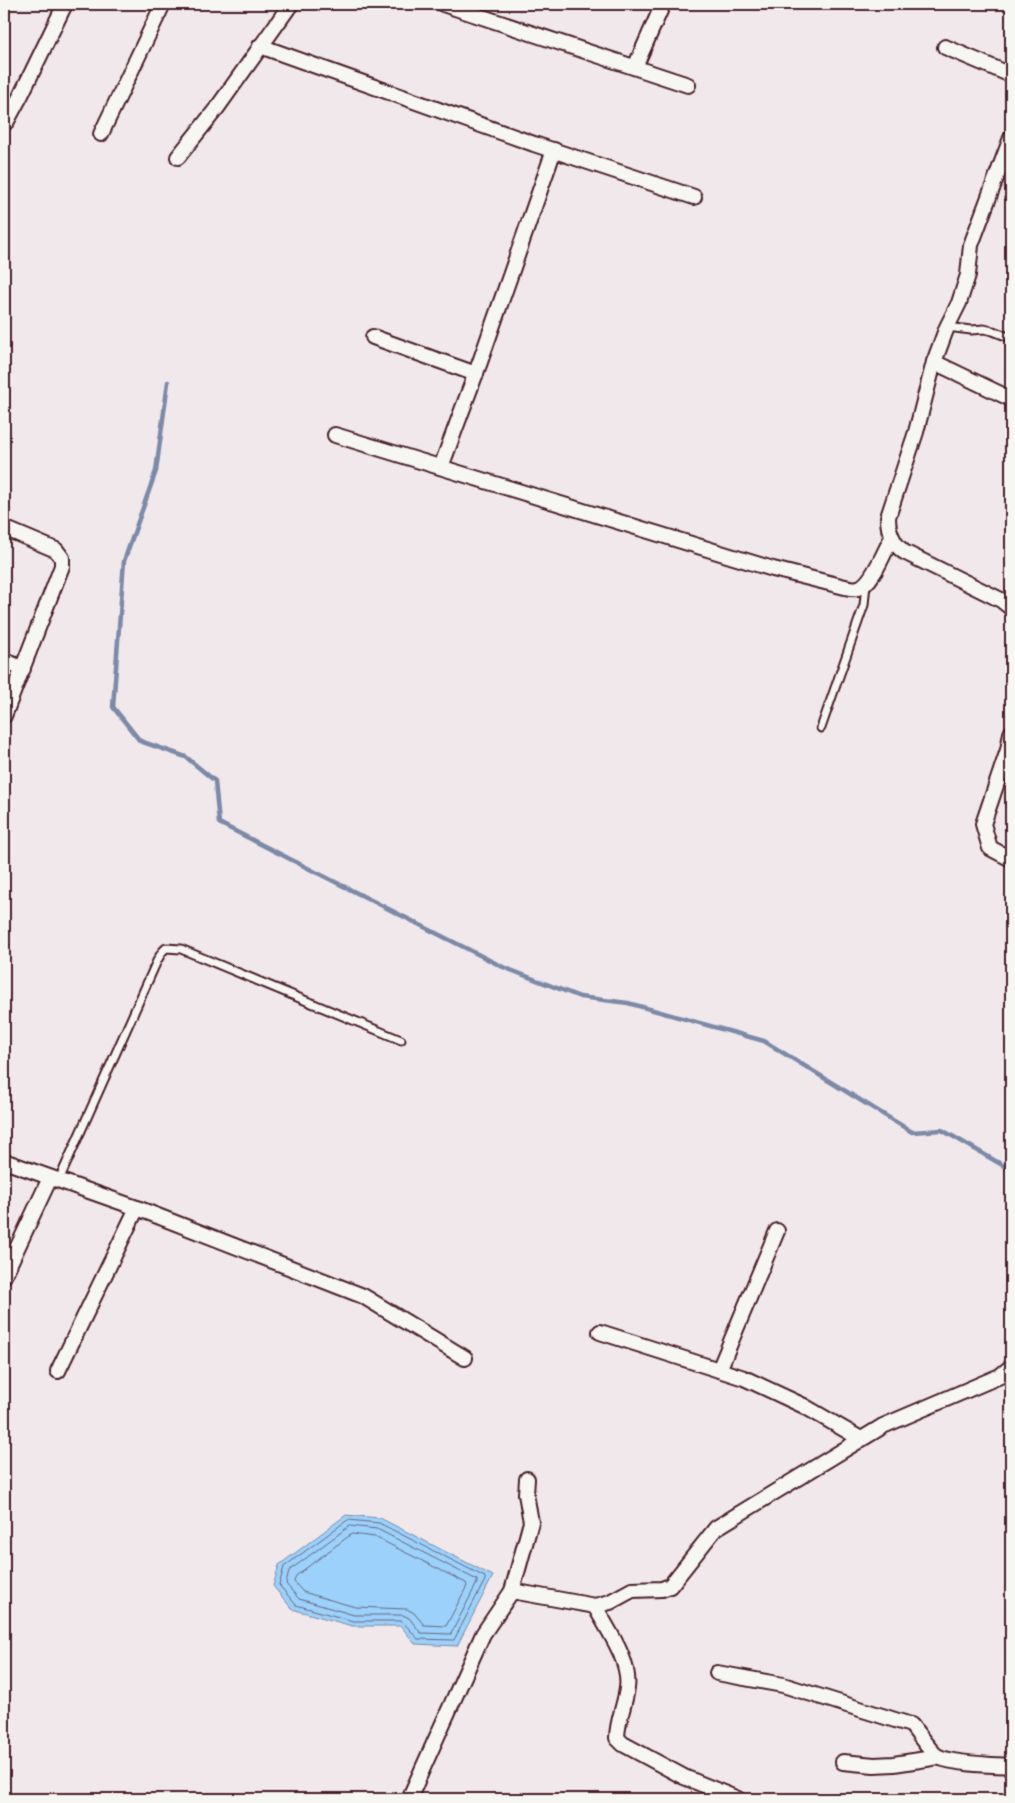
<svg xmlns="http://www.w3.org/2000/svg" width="1015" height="1803" font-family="'Comic Neue',sans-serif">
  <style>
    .water { fill: #9bd1fa; stroke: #7b8aa7 }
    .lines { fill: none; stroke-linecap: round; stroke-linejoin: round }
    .shore { stroke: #6a667e; stroke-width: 1 }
    .stream { stroke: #7b8aa7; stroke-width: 4.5 }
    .lane-casing { stroke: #4a1f2b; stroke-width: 11 }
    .street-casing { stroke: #4a1f2b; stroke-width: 18 }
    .lane { stroke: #f6f6f2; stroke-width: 7 }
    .street { stroke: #f6f6f2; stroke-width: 14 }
  </style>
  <rect width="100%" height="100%" fill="#f1e8ec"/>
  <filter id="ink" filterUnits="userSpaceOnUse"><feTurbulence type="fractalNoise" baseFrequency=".02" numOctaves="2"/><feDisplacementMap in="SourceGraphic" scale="10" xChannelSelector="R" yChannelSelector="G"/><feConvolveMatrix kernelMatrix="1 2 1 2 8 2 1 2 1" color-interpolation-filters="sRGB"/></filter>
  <g filter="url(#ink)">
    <path class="water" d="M346,1515L380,1518L493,1576L457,1646L415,1644L401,1626H352L292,1609L273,1586L279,1565Z"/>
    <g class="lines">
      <g class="shore">
        <path d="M348,1520L379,1523L485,1577V1580L454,1640L418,1639L402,1621H353L296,1605L279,1585L284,1567Z"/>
        <path d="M350,1526L377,1529L477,1580V1583L451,1634L421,1633L409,1618L403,1615H354L299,1599L286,1584L289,1571Z"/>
        <path d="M352,1534L375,1537L466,1583L467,1586L446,1626L424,1625L414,1613L407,1609L355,1607L303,1592L294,1582L296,1576Z"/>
      </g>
      <path class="stream" d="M168,382L156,471L124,561L113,707L140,741L186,757L215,781L219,823L503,967L580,997L628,1003L764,1041L912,1132L942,1130L1011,1170"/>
      <defs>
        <g id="lane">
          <path d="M947,327L971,330L984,329L993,331L1011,338"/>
          <path d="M821,728L864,605L866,584"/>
          <path d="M59,1180L157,961L162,952L166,948L181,949L401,1040"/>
        </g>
        <g id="street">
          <path d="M443,4L688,85"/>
          <path d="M260,46L534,144L694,197"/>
          <path d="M945,47L1011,75"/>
          <path d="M635,67L663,4"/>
          <path d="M4,124L7,121L21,95L65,4"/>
          <path d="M101,134L163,4"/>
          <path d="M1011,138L971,245L968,275L959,303L947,327L934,362L916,432L888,517C888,531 892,543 904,552L1001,600L1011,608"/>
          <path d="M178,157L217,108L291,4"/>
          <path d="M373,337L476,374"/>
          <path d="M934,362L1011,399"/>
          <path d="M335,435L773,569L845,587C849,588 854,589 858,588C872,585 885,550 892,537"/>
          <path d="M441,467L480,362L554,150"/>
          <path d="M4,528L56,550L62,558V566L4,716"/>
          <path d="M4,660L23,669"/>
          <path d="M1011,733L1008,750L983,824L990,848L1011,859"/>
          <path d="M4,1161L137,1208L363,1296L465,1358"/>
          <path d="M4,1276L50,1178"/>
          <path d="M600,1332L744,1378L804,1406L861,1439"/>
          <path d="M719,1370L777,1231"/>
          <path d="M58,1371L137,1208"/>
          <path d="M512,1591L531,1522L526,1494L527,1479"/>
          <path d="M595,1606C607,1629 631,1661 627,1688C625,1705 617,1721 617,1738L623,1744L684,1777L738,1799"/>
          <path d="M717,1673L783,1685L911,1725C918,1733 930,1752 938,1757C954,1764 993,1765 1011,1766"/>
          <path d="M843,1762L874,1765L894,1764L939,1757"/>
          <path d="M409,1799L483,1634L512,1591L595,1606L610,1602L632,1590L662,1589L670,1586L716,1528L883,1426L1000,1376L1011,1367"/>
        </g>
      </defs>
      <use href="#lane" class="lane-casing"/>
      <use href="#street" class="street-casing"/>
      <use href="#lane" class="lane"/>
      <use href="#street" class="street"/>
    </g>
  </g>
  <rect width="1015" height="1803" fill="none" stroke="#f6f6f2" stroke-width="20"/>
  <rect x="10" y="10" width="995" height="1783" fill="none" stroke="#4a1f2b" stroke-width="2" filter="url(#ink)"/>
</svg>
